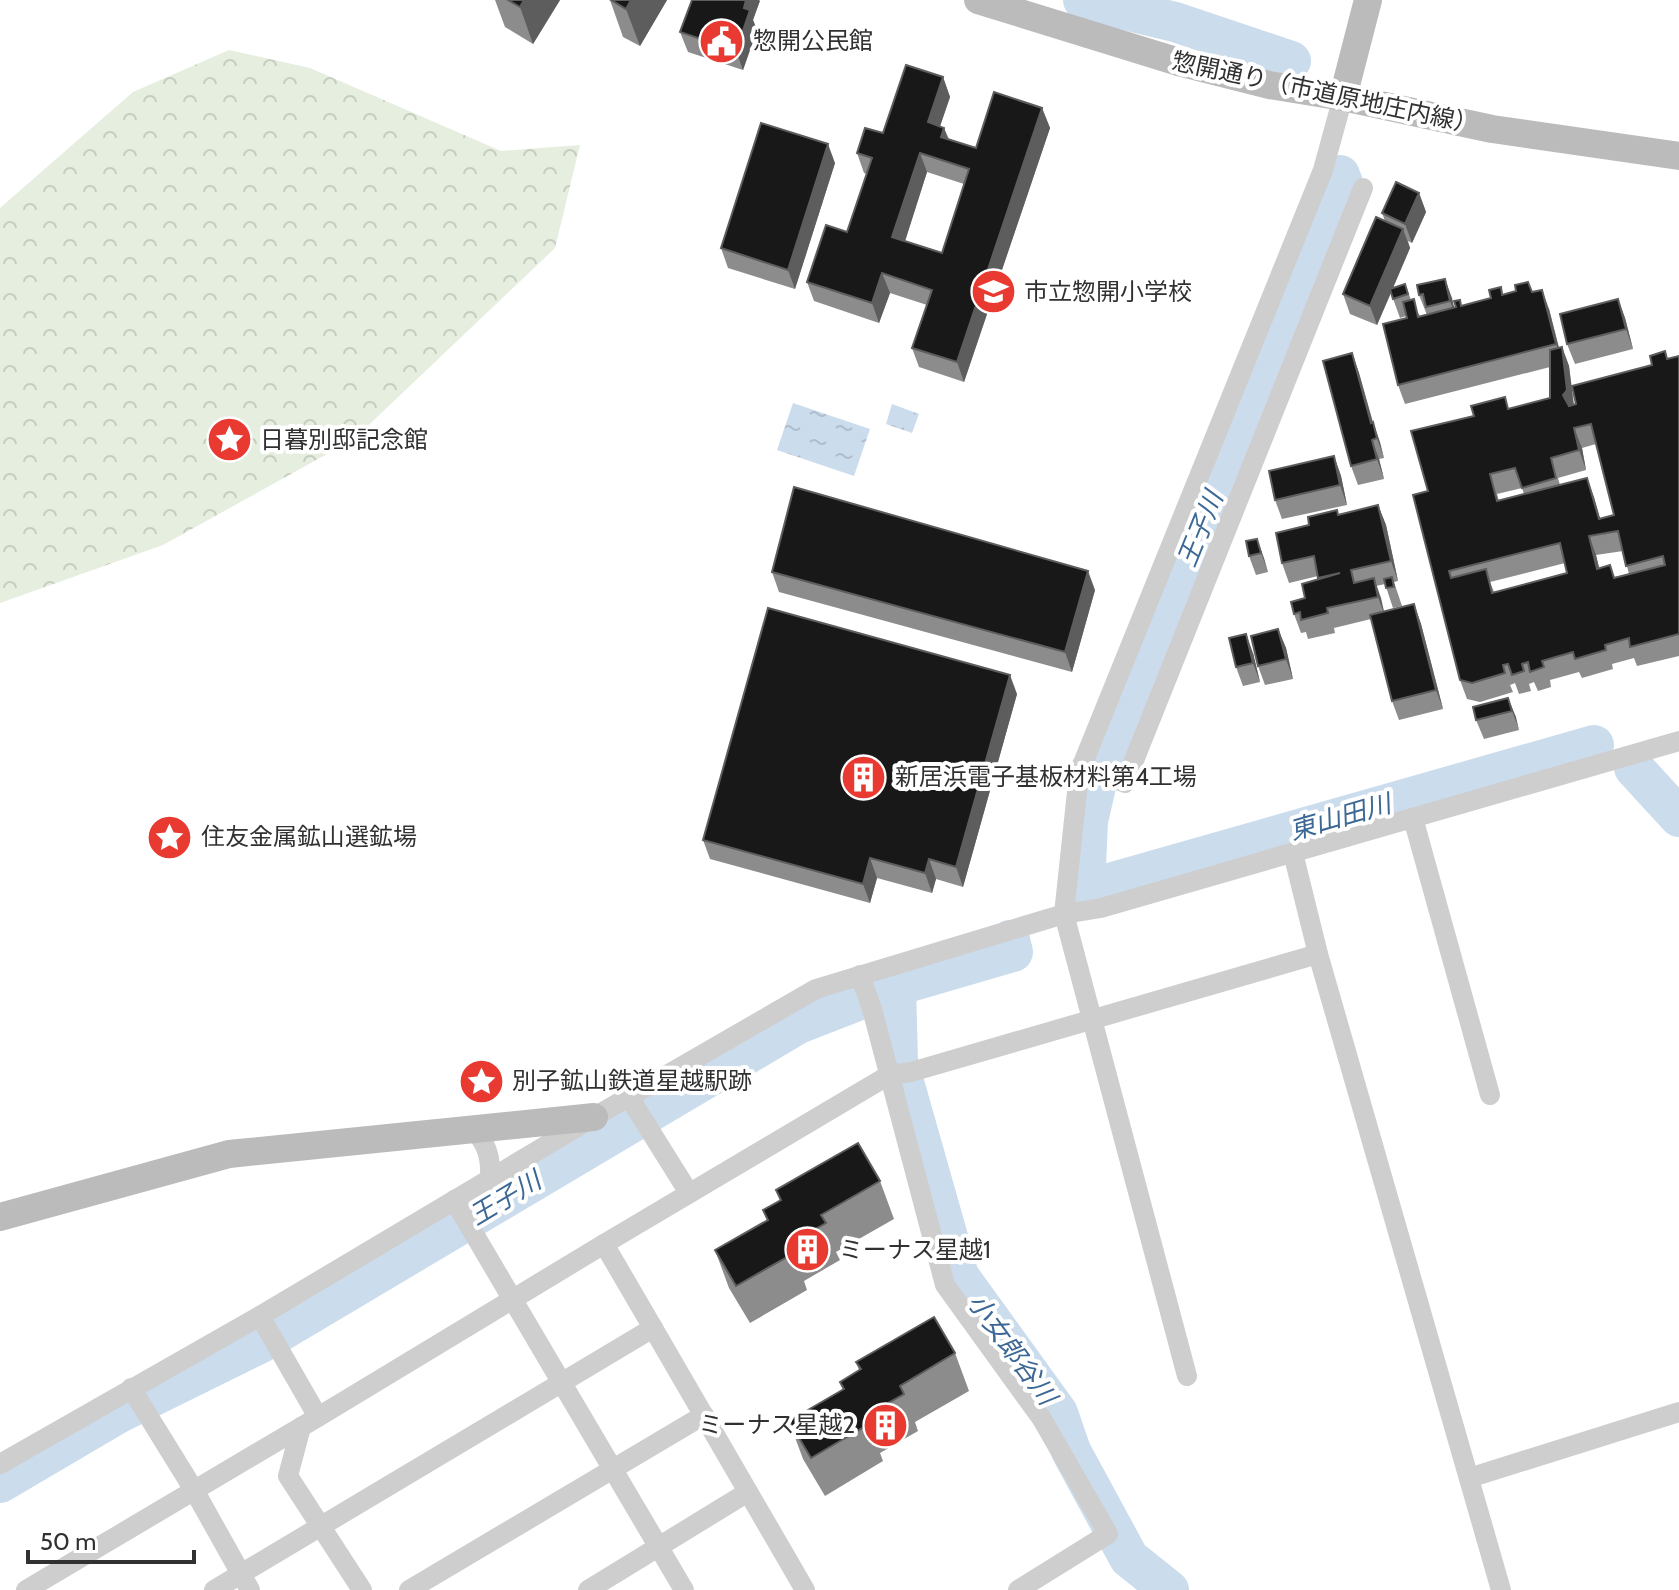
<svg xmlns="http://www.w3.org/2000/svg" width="1679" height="1590" font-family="Cabin,'Noto Sans JP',sans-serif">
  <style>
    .forest { fill: url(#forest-crowns) }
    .water { fill: url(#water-ripples) }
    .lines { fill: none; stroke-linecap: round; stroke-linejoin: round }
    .river { stroke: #cbdced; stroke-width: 40 }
    .street { stroke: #cecece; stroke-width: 20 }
    .secondary { stroke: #bbb; stroke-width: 28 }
    .wall { fill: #8c8c8c; fill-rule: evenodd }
    .shaded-wall { fill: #5d5d5d }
    .building { fill: #181818; stroke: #5d5d5d; stroke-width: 2; fill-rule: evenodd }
    .labels { text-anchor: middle; stroke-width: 8; stroke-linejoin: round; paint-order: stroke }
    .poi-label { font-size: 24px; fill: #313131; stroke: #fff; text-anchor: start }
    .street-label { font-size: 24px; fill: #313131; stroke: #fff }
    .water-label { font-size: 26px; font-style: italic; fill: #3c6895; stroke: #fff }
  </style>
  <defs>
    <pattern id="forest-crowns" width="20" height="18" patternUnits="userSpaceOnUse" patternTransform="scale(2)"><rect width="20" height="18" fill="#e5eedf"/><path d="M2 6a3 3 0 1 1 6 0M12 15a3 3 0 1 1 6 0" fill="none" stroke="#c5cdc0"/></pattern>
    <pattern id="water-ripples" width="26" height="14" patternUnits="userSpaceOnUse" patternTransform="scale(2)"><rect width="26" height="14" fill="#cbdced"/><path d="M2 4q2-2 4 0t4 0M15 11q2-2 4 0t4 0" fill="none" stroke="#afbdcc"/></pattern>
  </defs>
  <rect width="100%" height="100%" fill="#fff"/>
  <path class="forest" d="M229,50L310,68L501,151L580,145L555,248L354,439L163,545L0,603V208L133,92Z"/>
  <g class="water">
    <path d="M793,403L870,429L854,476L777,450Z"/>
    <path d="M892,404L919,414L912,433L886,424Z"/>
  </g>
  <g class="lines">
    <g class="river">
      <path d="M1083,0L1175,22L1291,61"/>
      <path d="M1340,175L1343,183L1099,773L1088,821L1085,890L1594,745"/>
      <path d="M1634,768L1679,817"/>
      <path d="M896,986L898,1061L959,1276L1058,1413L1071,1451L1129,1558L1169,1590"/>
      <path d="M0,1483L119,1413L261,1343L798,1024L896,986L1013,952L1010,940"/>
    </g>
    <g class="street">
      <path d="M1081,766L1125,783L1363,188"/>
      <path d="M1413,818L1490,1095"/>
      <path d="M1293,853L1318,954L1501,1590"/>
      <path d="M860,975L872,1009L945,1285L1042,1419L1108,1534L1018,1590"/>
      <path d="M629,1097L689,1193"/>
      <path d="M473,1129C487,1144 491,1157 490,1178"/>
      <path d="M454,1200L684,1590"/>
      <path d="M604,1244L889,1075L911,1072L1318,954"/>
      <path d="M653,1328L805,1590"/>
      <path d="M1187,1376L1064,914L1079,773L1323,170L1343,97"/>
      <path d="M131,1388L194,1490L250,1590"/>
      <path d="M301,1427L288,1476L362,1590"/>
      <path d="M0,1464L260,1316L594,1117L816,989L1064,914L1101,908L1679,741"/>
      <path d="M1469,1478L1679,1412"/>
      <path d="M26,1590L318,1417L260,1316"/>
      <path d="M214,1590L653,1328L604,1244L318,1417"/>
      <path d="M409,1590L704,1415"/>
      <path d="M588,1590L748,1492"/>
    </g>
    <g class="secondary">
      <path d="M978,0L1182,63L1269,85L1343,97L1492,129L1679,156"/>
      <path d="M1343,97L1368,0"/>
      <path d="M0,1217L229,1154L594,1117"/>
    </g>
  </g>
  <g class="wall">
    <path d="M495,0H560L533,44L505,27Z"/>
    <path d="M610,0H667L640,46L623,37Z"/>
    <path d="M692,0H759L753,20L757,30L743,70L688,52L680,32Z"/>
    <path d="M943,77L950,97L940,126L944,128L949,139L976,148L1042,108L1050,128L964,382L919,367L912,348L927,305L890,293L879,323L814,301L807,282L847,232L867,174L864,173L857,153L883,133ZM927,172L964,184L942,253L905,241Z"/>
    <path d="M835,163L795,289L728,268L721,248Z"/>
    <path d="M1419,193L1426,212L1412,243L1408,241L1410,248L1393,288L1405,284L1411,300L1420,316L1427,315L1419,295L1445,279L1454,308L1491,298L1501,287L1503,294L1532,292L1549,309L1559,348L1562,347L1569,366L1574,404L1652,365L1679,356V656L1637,666L1634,658L1612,664L1613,669L1582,678L1579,672L1550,680L1551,687L1538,691L1534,682L1529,684L1531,691L1519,694L1515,683L1510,685L1513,692L1480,702L1467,699L1460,680L1428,491L1510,409L1550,398V367L1405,404L1398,385L1406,316L1400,318L1391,293L1377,325L1350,314L1343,294L1385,221L1382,213ZM1596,444L1614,515L1600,519L1587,478L1560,485L1558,478L1586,470L1582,448ZM1522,488L1524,494L1499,501L1497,494ZM1623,551L1629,574L1615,577L1599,568L1596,555ZM1565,563L1567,573L1494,592L1490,582Z"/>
    <path d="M1618,299L1625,318L1633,349L1575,364L1567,344Z"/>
    <path d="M1352,353L1359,373L1373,422L1384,458L1379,459L1384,479L1358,485L1351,466Z"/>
    <path d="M1334,456L1341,476L1347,505L1282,519L1275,500Z"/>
    <path d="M1378,505L1386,525L1398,581L1394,582L1402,606L1393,608L1385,584L1376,586L1384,612L1414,604L1421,624L1443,709L1399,720L1392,701L1371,619L1334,628L1335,633L1308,639L1306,632L1301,633L1294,614L1319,579L1318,576L1289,583L1282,563L1309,525L1338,515Z"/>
    <path d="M1257,539L1268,572L1256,575L1249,556Z"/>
    <path d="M772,572L1095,590L1072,672L779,592Z"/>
    <path d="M1278,629L1286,648L1293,679L1265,685L1258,666Z"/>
    <path d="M1253,653L1260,682L1243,686L1236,667Z"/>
    <path d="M1017,694L963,887L936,879L932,893L877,878L870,903L710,859L703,840Z"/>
    <path d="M1508,698L1519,730L1484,739L1476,720Z"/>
    <path d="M880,1181L894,1219L836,1252L840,1260L804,1281L807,1290L750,1323L729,1288L715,1250L767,1221L763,1210L780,1201L776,1190Z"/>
    <path d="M955,1353L969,1391L915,1422L918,1431L880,1453L883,1461L825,1496L803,1459L789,1421L843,1390L840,1382L859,1370L856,1362Z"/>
  </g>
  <g class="shaded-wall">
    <path d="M524,0H560L533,44L520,7Z"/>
    <path d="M631,0H667L640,46L626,9Z"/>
    <path d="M746,0H759L760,1L753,20L757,30L743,70L736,51L744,8Z"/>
    <path d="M943,77L950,97L935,141L928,122Z"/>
    <path d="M1042,108L1050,128L964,382L957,362Z"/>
    <path d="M944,128L951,147L941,137Z"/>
    <path d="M828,144L835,163L795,289L788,270Z"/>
    <path d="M920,153L927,172L900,257L892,237Z"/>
    <path d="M1419,193L1426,212L1412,243L1405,224Z"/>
    <path d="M1403,229L1410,248L1377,325L1370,306Z"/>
    <path d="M882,273L890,293L879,323L872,303Z"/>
    <path d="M1445,279L1452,298L1457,320L1450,301Z"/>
    <path d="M1542,290L1549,309L1563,364L1556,344Z"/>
    <path d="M1618,299L1625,318L1633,349L1626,329Z"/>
    <path d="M1562,347L1569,366L1574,409L1570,414L1563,395Z"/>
    <path d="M1352,353L1359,373L1378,442L1371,423Z"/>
    <path d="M1373,422L1380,442L1384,458L1377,438Z"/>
    <path d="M1574,428L1582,448L1586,470L1579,450Z"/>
    <path d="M1372,440L1379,459L1384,479L1377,459Z"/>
    <path d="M1334,456L1341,476L1347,505L1340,485Z"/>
    <path d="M1587,478L1594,497L1606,539L1599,519Z"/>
    <path d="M1378,505L1386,525L1398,581L1391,561Z"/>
    <path d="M1589,536L1596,555L1604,588L1597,569Z"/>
    <path d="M1257,539L1264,558L1268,572L1261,553Z"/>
    <path d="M1088,571L1095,590L1072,672L1065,652Z"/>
    <path d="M1374,578L1381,598L1385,616L1378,597Z"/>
    <path d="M1414,604L1421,624L1443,709L1436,690Z"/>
    <path d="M1278,629L1286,648L1293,679L1286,659Z"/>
    <path d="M1246,634L1253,653L1260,682L1253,663Z"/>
    <path d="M1010,675L1017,694L963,887L956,867Z"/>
    <path d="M1508,698L1516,717L1519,730L1512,711Z"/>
    <path d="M870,858L877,878L870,903L863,884Z"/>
    <path d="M929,859L936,879L932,893L925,873Z"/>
  </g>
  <g class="building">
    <path d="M508,0H524L520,7Z"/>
    <path d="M611,0H631L626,9Z"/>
    <path d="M692,0H746L744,8L750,10L736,51L680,32Z"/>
    <path d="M906,65L943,77L928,122L944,128L941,137L976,148L994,92L1042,108L957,362L912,348L932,290L882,273L872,303L807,282L826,225L847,232L872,158L857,153L865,128L883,133ZM920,153L969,169L942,253L892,237Z"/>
    <path d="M761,123L828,144L788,270L721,248Z"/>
    <path d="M1396,182L1419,193L1405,224L1382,213Z"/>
    <path d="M1376,217L1403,229L1370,306L1343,294Z"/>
    <path d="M1445,279L1450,301L1426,307L1423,294L1419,295L1417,285Z"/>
    <path d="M1528,282L1532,292L1542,290L1556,344L1398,385L1383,324L1407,318L1403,302L1414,299L1418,317L1456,307L1454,301L1460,300L1461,306L1491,298L1489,290L1501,287L1502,295L1516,291L1515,285Z"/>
    <path d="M1405,284L1408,294L1393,299L1390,289Z"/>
    <path d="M1618,299L1626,329L1567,344L1560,314Z"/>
    <path d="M1562,347L1567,390L1563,395L1569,406L1576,404L1572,386L1652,365L1650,356L1665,351L1667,359L1679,356V634L1630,647L1629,638L1605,645L1606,650L1575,659L1573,652L1542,661L1544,667L1530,672L1528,662L1522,664L1524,671L1512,675L1508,664L1503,665L1505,673L1472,683L1460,680L1413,495L1428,491L1411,431L1474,416L1471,406L1505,397L1508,409L1550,398V350ZM1591,424L1614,515L1599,519L1587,478L1497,501L1490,474L1515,468L1522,488L1556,478L1551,458L1579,450L1574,428ZM1618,531L1626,566L1663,556L1665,565L1614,578L1610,565L1597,569L1589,536ZM1560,543L1567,573L1492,593L1486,569L1451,578L1449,571Z"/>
    <path d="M1352,353L1371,423L1373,422L1377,438L1372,440L1377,459L1351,466L1323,361Z"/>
    <path d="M1334,456L1340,485L1275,500L1269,471Z"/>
    <path d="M794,487L1088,571L1065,652L772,572Z"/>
    <path d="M1378,505L1391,561L1351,570L1354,583L1374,578L1378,597L1327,608L1328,613L1301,620L1300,612L1294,614L1291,602L1305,598L1302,584L1340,573L1318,578L1314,556L1282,563L1276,533L1309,525L1308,517L1337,510L1338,515Z"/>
    <path d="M1257,539L1261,553L1249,556L1246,541Z"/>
    <path d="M1392,577L1394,587L1386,588L1384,579Z"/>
    <path d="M1414,604L1436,690L1392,701L1370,615Z"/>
    <path d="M768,608L1010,675L956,867L929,859L925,873L870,858L863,884L703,840Z"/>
    <path d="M1278,629L1286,659L1258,666L1251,636Z"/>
    <path d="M1246,634L1253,663L1236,667L1229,638Z"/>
    <path d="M1508,698L1512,711L1476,720L1473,707Z"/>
    <path d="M858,1143L880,1181L821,1215L826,1223L789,1244L794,1253L736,1286L715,1250L768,1220L763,1210L781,1200L776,1190Z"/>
    <path d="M934,1317L955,1353L900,1386L904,1394L865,1416L869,1424L811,1458L789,1421L844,1389L840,1382L861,1369L856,1362Z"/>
  </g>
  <defs>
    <symbol id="civic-disc" viewBox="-11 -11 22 22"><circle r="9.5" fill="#e93a32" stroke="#fff"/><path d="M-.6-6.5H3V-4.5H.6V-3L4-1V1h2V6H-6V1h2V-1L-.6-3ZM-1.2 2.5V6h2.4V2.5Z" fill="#fff"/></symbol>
    <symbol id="school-disc" viewBox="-11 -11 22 22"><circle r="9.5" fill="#e93a32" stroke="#fff"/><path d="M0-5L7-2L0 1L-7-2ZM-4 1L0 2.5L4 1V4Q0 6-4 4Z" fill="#fff"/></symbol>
    <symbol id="sight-disc" viewBox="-11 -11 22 22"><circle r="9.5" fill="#e93a32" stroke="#fff"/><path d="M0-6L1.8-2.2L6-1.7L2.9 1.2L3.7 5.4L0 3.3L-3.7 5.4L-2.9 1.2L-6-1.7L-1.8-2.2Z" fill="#fff"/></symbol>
    <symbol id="building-disc" viewBox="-11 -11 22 22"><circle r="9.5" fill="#e93a32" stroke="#fff"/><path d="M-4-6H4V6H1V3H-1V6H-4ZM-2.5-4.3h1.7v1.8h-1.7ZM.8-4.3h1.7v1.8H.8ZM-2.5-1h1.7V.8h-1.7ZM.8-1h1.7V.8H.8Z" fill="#fff"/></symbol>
  </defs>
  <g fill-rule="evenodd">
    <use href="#civic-disc" x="696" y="16" width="51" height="51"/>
    <use href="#school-disc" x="968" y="266" width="51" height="51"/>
    <use href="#sight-disc" x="204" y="414" width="51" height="51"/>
    <use href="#building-disc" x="838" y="752" width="51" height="51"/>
    <use href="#sight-disc" x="144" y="812" width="51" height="51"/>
    <use href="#sight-disc" x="456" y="1056" width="51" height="51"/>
    <use href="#building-disc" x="782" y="1224" width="51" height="51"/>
    <use href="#building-disc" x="860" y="1400" width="51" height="51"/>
  </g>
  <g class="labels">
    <g class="poi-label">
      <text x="753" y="49">惣開公民館</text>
      <text x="1024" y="300">市立惣開小学校</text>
      <text x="260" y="448">日暮別邸記念館</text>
      <text x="895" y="785">新居浜電子基板材料第4工場</text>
      <text x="201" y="845">住友金属鉱山選鉱場</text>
      <text x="512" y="1089">別子鉱山鉄道星越駅跡</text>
      <text x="839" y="1258">ミーナス星越1</text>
      <text x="855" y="1433" text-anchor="end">ミーナス星越2</text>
    </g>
    <g class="street-label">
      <text transform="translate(1325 93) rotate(12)" y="8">惣開通り（市道原地庄内線）</text>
    </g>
    <g class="water-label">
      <text transform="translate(1200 529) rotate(-68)" y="9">王子川</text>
      <text transform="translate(1340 817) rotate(-16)" y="9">東山田川</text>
      <text transform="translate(505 1198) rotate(-31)" y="9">王子川</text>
      <text transform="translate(1012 1349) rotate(54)" y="9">小女郎谷川</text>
    </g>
  </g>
  <path d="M28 1550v12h166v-12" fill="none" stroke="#313131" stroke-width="4"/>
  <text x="40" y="1550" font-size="24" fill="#313131" stroke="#ffffff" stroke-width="6" paint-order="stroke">50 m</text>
</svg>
